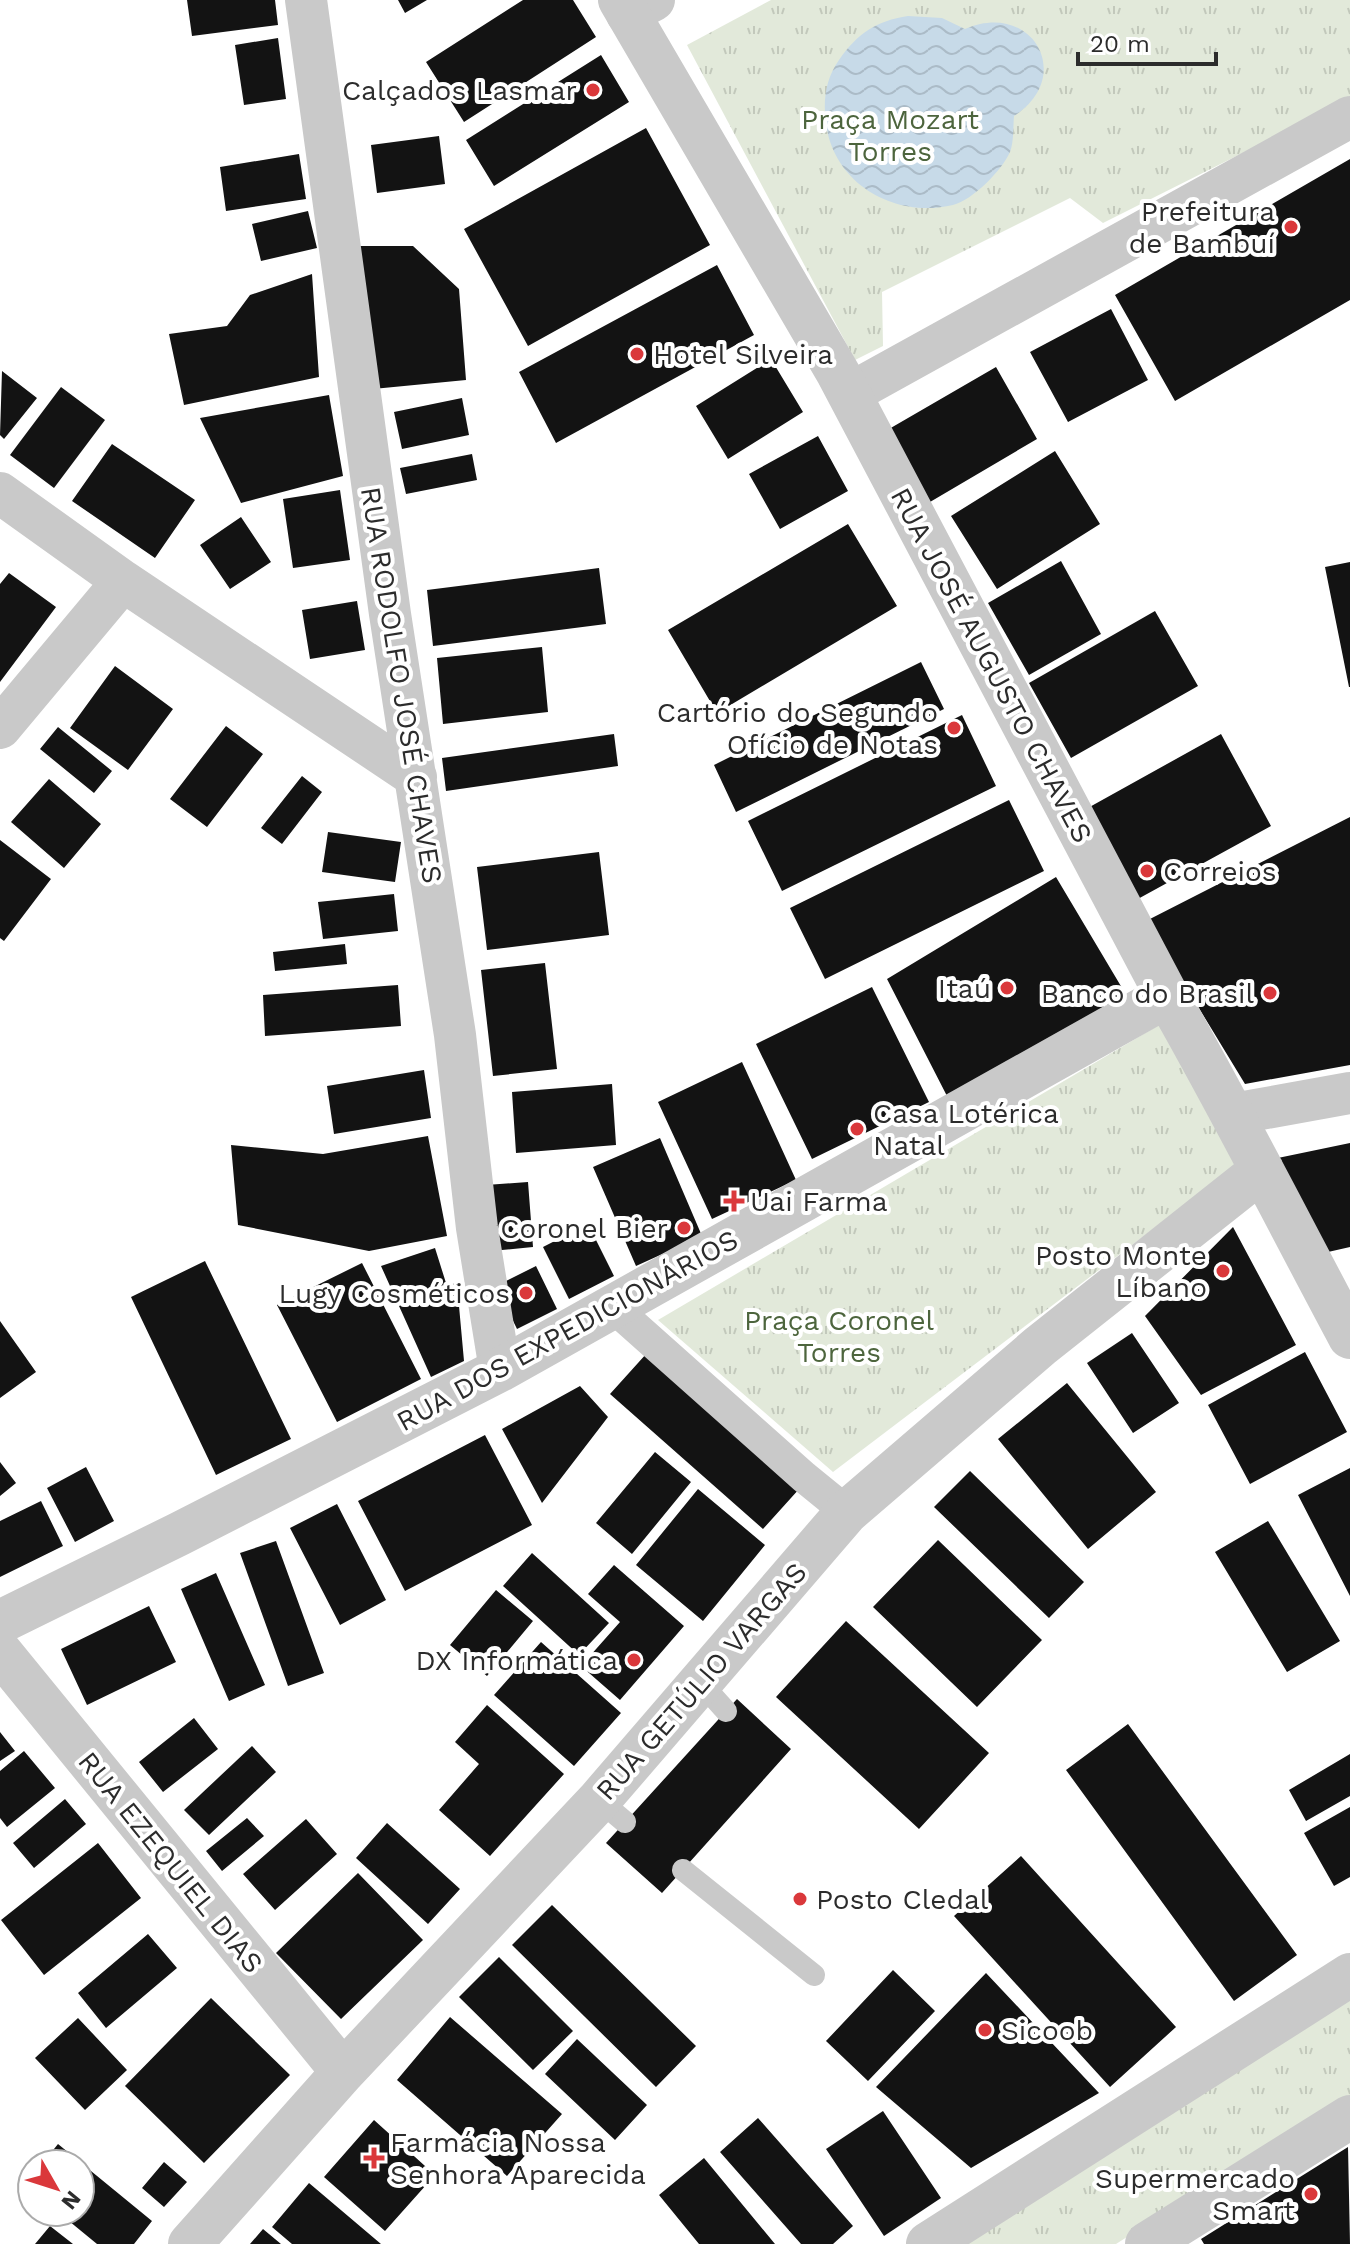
<svg xmlns="http://www.w3.org/2000/svg" width="1350" height="2244" viewBox="0 0 1350 2244" font-family="'Work Sans',sans-serif">
  <defs>
    <pattern id="park-tufts" width="24" height="20" patternUnits="userSpaceOnUse" patternTransform="scale(2)"><rect width="24" height="20" fill="#e2e9da"/><path d="M3 7l-1-3M5 7V3M7 7l1-3M15 17l-1-3M17 17v-4M19 17l1-3" fill="none" stroke="#c2c8bb"/></pattern>
    <pattern id="water-waves" width="16" height="10" patternUnits="userSpaceOnUse" patternTransform="scale(2)"><rect width="16" height="10" fill="#c7dae8"/><path d="M0 5q4-4 8 0t8 0" fill="none" stroke="#abbbc7"/></pattern>
  </defs>
  <rect width="100%" height="100%" fill="#fff"/>
  <path fill="url(#park-tufts)" d="M771,0H1350V99L1103,223L1070,198L882,292L883,346L855,360L687,45Z
    M1159,1025L1240,1163L833,1472L658,1320Z
    M1350,1998V2095L1116,2244H961Z"/>
  <path fill="url(#water-waves)" d="M908,16L942,18L965,29C1032,0 1076,76 1014,116C1013,127 1014,142 1010,152C1002,170 973,200 953,205C895,219 834,184 826,124C823,101 825,80 839,60C858,33 876,21 908,16Z"/>
  <path fill="#131313" d="M187,0H275L278,25L192,36Z
    M398,0H427L405,13Z
    M523,0H573L596,37L464,122L426,62Z
    M278,38L286,99L244,105L235,45Z
    M601,55L629,102L494,186L466,140Z
    M646,128L710,245L528,346L464,229Z
    M439,136L445,184L377,193L371,145Z
    M299,154L306,199L226,211L220,167Z
    M1350,159V300L1175,401L1115,295Z
    M308,211L317,248L261,261L252,224Z
    M358,246H413L459,289L466,380L373,389Z
    M717,265L754,335L556,443L519,372Z
    M312,274L319,377L184,405L169,334L227,326L250,295Z
    M1111,309L1148,380L1068,422L1030,352Z
    M771,359L803,412L728,459L696,406Z
    M996,367L1037,439L930,502L889,429Z
    M2,371L37,398L4,439L0,435Z
    M61,387L105,420L54,488L10,455Z
    M329,395L343,476L241,503L200,418Z
    M462,398L469,435L402,449L394,412Z
    M818,436L848,491L780,529L749,474Z
    M112,444L195,500L155,558L72,501Z
    M1055,451L1100,524L997,589L951,516Z
    M472,454L477,480L406,494L400,468Z
    M340,490L350,560L293,568L283,499Z
    M241,517L271,562L230,589L200,545Z
    M848,524L897,606L717,713L668,630Z
    M1061,561L1101,634L1029,675L988,603Z
    M1350,562V687H1349L1325,567Z
    M599,568L606,624L433,646L427,590Z
    M9,573L56,607L0,682V584Z
    M357,601L365,650L310,659L302,610Z
    M1155,611L1198,686L1071,758L1029,683Z
    M542,647L548,712L443,724L437,658Z
    M921,662L944,709L736,812L714,765Z
    M115,666L173,709L128,770L70,728Z
    M962,715L996,786L782,891L748,821Z
    M226,726L263,754L207,827L170,799Z
    M58,727L112,771L94,793L40,749Z
    M614,734L618,766L446,791L442,758Z
    M1221,734L1271,826L1136,900L1086,809Z
    M302,776L322,792L282,844L261,828Z
    M49,779L101,824L64,868L11,822Z
    M1009,800L1044,871L825,979L790,908Z
    M1350,817V1065L1245,1084L1146,921Z
    M328,832L401,842L395,882L322,872Z
    M0,840L51,879L4,941L0,938Z
    M599,852L609,935L487,950L477,867Z
    M1056,877L1128,998L947,1096L887,979Z
    M394,894L398,931L323,939L318,902Z
    M345,944L347,964L275,971L273,952Z
    M545,963L557,1069L493,1076L481,970Z
    M398,985L401,1026L265,1036L263,995Z
    M872,987L929,1102L812,1159L756,1044Z
    M742,1062L796,1180L712,1219L658,1102Z
    M424,1070L431,1118L334,1134L327,1086Z
    M612,1084L616,1145L516,1153L512,1092Z
    M428,1136L447,1236L369,1251L238,1225L231,1145L323,1154Z
    M660,1138L702,1236L636,1266L593,1167Z
    M1350,1143V1247L1328,1252L1273,1159Z
    M528,1182L533,1247L491,1251L486,1185Z
    M588,1224L614,1276L569,1299L543,1247Z
    M1233,1227L1296,1345L1201,1395L1145,1316Z
    M435,1248L446,1283L457,1284L464,1361L431,1377L381,1266Z
    M205,1261L291,1439L216,1475L131,1297Z
    M362,1263L421,1379L337,1422L277,1305Z
    M536,1266L557,1309L517,1329L496,1286Z
    M0,1321L36,1372L0,1398Z
    M1132,1333L1179,1403L1133,1433L1087,1363Z
    M1305,1352L1347,1432L1250,1484L1208,1405Z
    M647,1353L800,1488L763,1529L610,1394Z
    M1067,1383L1156,1492L1088,1549L998,1439Z
    M580,1386L608,1417L542,1503L502,1429Z
    M485,1435L532,1525L405,1591L358,1501Z
    M655,1452L691,1482L632,1554L596,1523Z
    M0,1462L16,1483L0,1496Z
    M86,1467L114,1521L75,1542L47,1488Z
    M1350,1468V1596L1298,1495Z
    M970,1471L1084,1582L1049,1618L934,1507Z
    M698,1489L765,1545L703,1621L636,1565Z
    M41,1501L63,1546L0,1577V1521Z
    M337,1504L386,1600L340,1625L290,1528Z
    M1268,1521L1340,1641L1287,1672L1215,1552Z
    M938,1540L1042,1640L977,1707L873,1607Z
    M276,1541L324,1673L288,1686L240,1553Z
    M532,1553L609,1623L579,1655L503,1586Z
    M614,1565L684,1626L620,1700L581,1666L620,1622L588,1594Z
    M216,1573L265,1685L229,1701L181,1589Z
    M496,1590L533,1621L487,1676L450,1645Z
    M149,1606L176,1662L87,1705L61,1649Z
    M846,1621L989,1753L919,1829L776,1697Z
    M541,1642L621,1713L574,1766L494,1695Z
    M737,1699L791,1749L662,1893L606,1843Z
    M487,1705L564,1774L490,1856L439,1810L479,1764L455,1742Z
    M194,1718L218,1749L163,1792L139,1762Z
    M1128,1724L1297,1955L1234,2001L1066,1770Z
    M0,1732L15,1751L0,1761Z
    M252,1746L276,1772L209,1835L184,1810Z
    M24,1751L55,1788L7,1827L0,1818V1771Z
    M1350,1754V1796L1306,1821L1289,1790Z
    M65,1799L86,1824L34,1868L13,1843Z
    M1350,1807V1877L1334,1886L1304,1833Z
    M247,1818L264,1836L222,1871L206,1851Z
    M306,1819L337,1854L275,1910L243,1874Z
    M387,1823L460,1889L428,1924L356,1858Z
    M98,1843L141,1898L44,1975L1,1920Z
    M1021,1856L1176,2027L1110,2087L954,1916Z
    M358,1873L423,1940L341,2019L276,1953Z
    M552,1905L696,2046L656,2087L512,1945Z
    M148,1934L177,1968L106,2028L78,1993Z
    M499,1957L573,2031L533,2070L459,1997Z
    M893,1970L935,2011L868,2081L826,2041Z
    M986,1973L1099,2093L971,2168L876,2087Z
    M211,1998L290,2075L204,2163L125,2086Z
    M450,2017L562,2114L507,2176L397,2080Z
    M78,2018L127,2070L85,2110L35,2058Z
    M577,2039L647,2105L615,2140L545,2074Z
    M883,2111L941,2198L884,2236L826,2149Z
    M758,2118L853,2226L833,2244H801L720,2152Z
    M374,2120L435,2175L385,2231L324,2177Z
    M58,2144L152,2221L134,2244H97L58,2212H80V2164H42Z
    M1348,2147L1350,2244H1204L1201,2239Z
    M704,2158L775,2244H699L659,2195Z
    M164,2162L187,2182L164,2207L142,2188Z
    M309,2183L381,2244H292L272,2227Z
    M50,2226L73,2244H35Z
    M263,2229L281,2244H250Z"/>
  <g fill="none" stroke-linecap="round" stroke-linejoin="round">
    <path stroke="#c9c9c9" stroke-width="22" d="M699,1681L726,1711
      M599,1800L625,1822
      M683,1870L814,1975"/>
    <path stroke="#c9c9c9" stroke-width="32" d="M613,1307L804,1477L847,1512"/>
    <path stroke="#c9c9c9" stroke-width="42" d="M306,0L390,614L455,1035L477,1228L500,1370
      M627,14L654,0
      M849,394L1350,117
      M0,493L123,581L416,777
      M0,728L123,581
      M1233,1114L1350,1093"/>
    <path stroke="#c9c9c9" stroke-width="44" d="M620,0L838,373L1167,996C1231,1108 1289,1223 1350,1337
      M0,1622L179,1534L500,1370L1167,996
      M0,1652L343,2072
      M190,2244L343,2072L599,1800L847,1512L1040,1346L1262,1170
      M928,2244L1350,1975
      M1147,2244L1350,2117"/>
  </g>
  <g fill="#da383b" stroke="#fff" stroke-width="3">
    <circle cx="593" cy="90" r="8"/>
    <circle cx="1291" cy="227" r="8"/>
    <circle cx="637" cy="354" r="8"/>
    <circle cx="954" cy="728" r="8"/>
    <circle cx="1147" cy="871" r="8"/>
    <circle cx="1007" cy="988" r="8"/>
    <circle cx="1270" cy="993" r="8"/>
    <circle cx="857" cy="1129" r="8"/>
    <path d="M730 1189h8v8h8v8h-8v8h-8v-8h-8v-8h8z"/>
    <circle cx="684" cy="1228" r="8"/>
    <circle cx="1223" cy="1271" r="8"/>
    <circle cx="526" cy="1293" r="8"/>
    <circle cx="634" cy="1660" r="8"/>
    <circle cx="800" cy="1899" r="8"/>
    <circle cx="985" cy="2030" r="8"/>
    <path d="M370 2146h8v8h8v8h-8v8h-8v-8h-8v-8h8z"/>
    <circle cx="1311" cy="2194" r="8"/>
  </g>
  <g text-anchor="middle" stroke-width="8" stroke-linejoin="round" paint-order="stroke">
    <g font-size="28" fill="#2c2c2c" stroke="#fff" text-anchor="end">
      <text x="577" y="100">Calçados Lasmar</text>
      <text x="1275" y="221">Prefeitura<tspan x="1275" dy="32">de Bambuí</tspan></text>
      <text x="653" y="364" text-anchor="start">Hotel Silveira</text>
      <text x="938" y="722">Cartório do Segundo<tspan x="938" dy="32">Ofício de Notas</tspan></text>
      <text x="1163" y="881" text-anchor="start">Correios</text>
      <text x="991" y="998">Itaú</text>
      <text x="1254" y="1003">Banco do Brasil</text>
      <text x="873" y="1123" text-anchor="start">Casa Lotérica<tspan x="873" dy="32">Natal</tspan></text>
      <text x="750" y="1211" text-anchor="start">Uai Farma</text>
      <text x="668" y="1238">Coronel Bier</text>
      <text x="1207" y="1265">Posto Monte<tspan x="1207" dy="32">Líbano</tspan></text>
      <text x="510" y="1303">Lugy Cosméticos</text>
      <text x="618" y="1670">DX Informática</text>
      <text x="816" y="1909" text-anchor="start">Posto Cledal</text>
      <text x="1001" y="2040" text-anchor="start">Sicoob</text>
      <text x="390" y="2152" text-anchor="start">Farmácia Nossa<tspan x="390" dy="32">Senhora Aparecida</tspan></text>
      <text x="1295" y="2188">Supermercado<tspan x="1295" dy="32">Smart</tspan></text>
    </g>
    <g font-size="28" fill="#4d653d" stroke="#fff">
      <text x="890" y="129">Praça Mozart<tspan x="890" dy="32">Torres</tspan></text>
      <text x="839" y="1330">Praça Coronel<tspan x="839" dy="32">Torres</tspan></text>
    </g>
    <g font-size="28" fill="#2c2c2c" stroke="#fff">
      <text transform="translate(992 665) rotate(62)" y="10">RUA JOSÉ AUGUSTO CHAVES</text>
      <text transform="translate(402 685) rotate(81)" y="10">RUA RODOLFO JOSÉ CHAVES</text>
      <text transform="translate(567 1330) rotate(-29)" y="10">RUA DOS EXPEDICIONÁRIOS</text>
      <text transform="translate(701 1681) rotate(-49)" y="10">RUA GETÚLIO VARGAS</text>
      <text transform="translate(171 1862) rotate(51)" y="10">RUA EZEQUIEL DIAS</text>
    </g>
  </g>
  <g transform="translate(56 2188) rotate(129)"><circle r="38" fill="#ffffff" stroke="#ababab" stroke-width="2"/>
  <path d="M0-6L14 30L0 20L-14 30Z" fill="#da383b"/>
  <text y="-12" font-size="22" font-weight="bold" text-anchor="middle" fill="#2c2c2c">N</text>
  </g>
  <path d="M1078 52v12h138v-12" fill="none" stroke="#2c2c2c" stroke-width="4"/>
  <text x="1090" y="52" font-size="24" fill="#2c2c2c" stroke="#ffffff" stroke-width="6" paint-order="stroke">20 m</text>
</svg>
